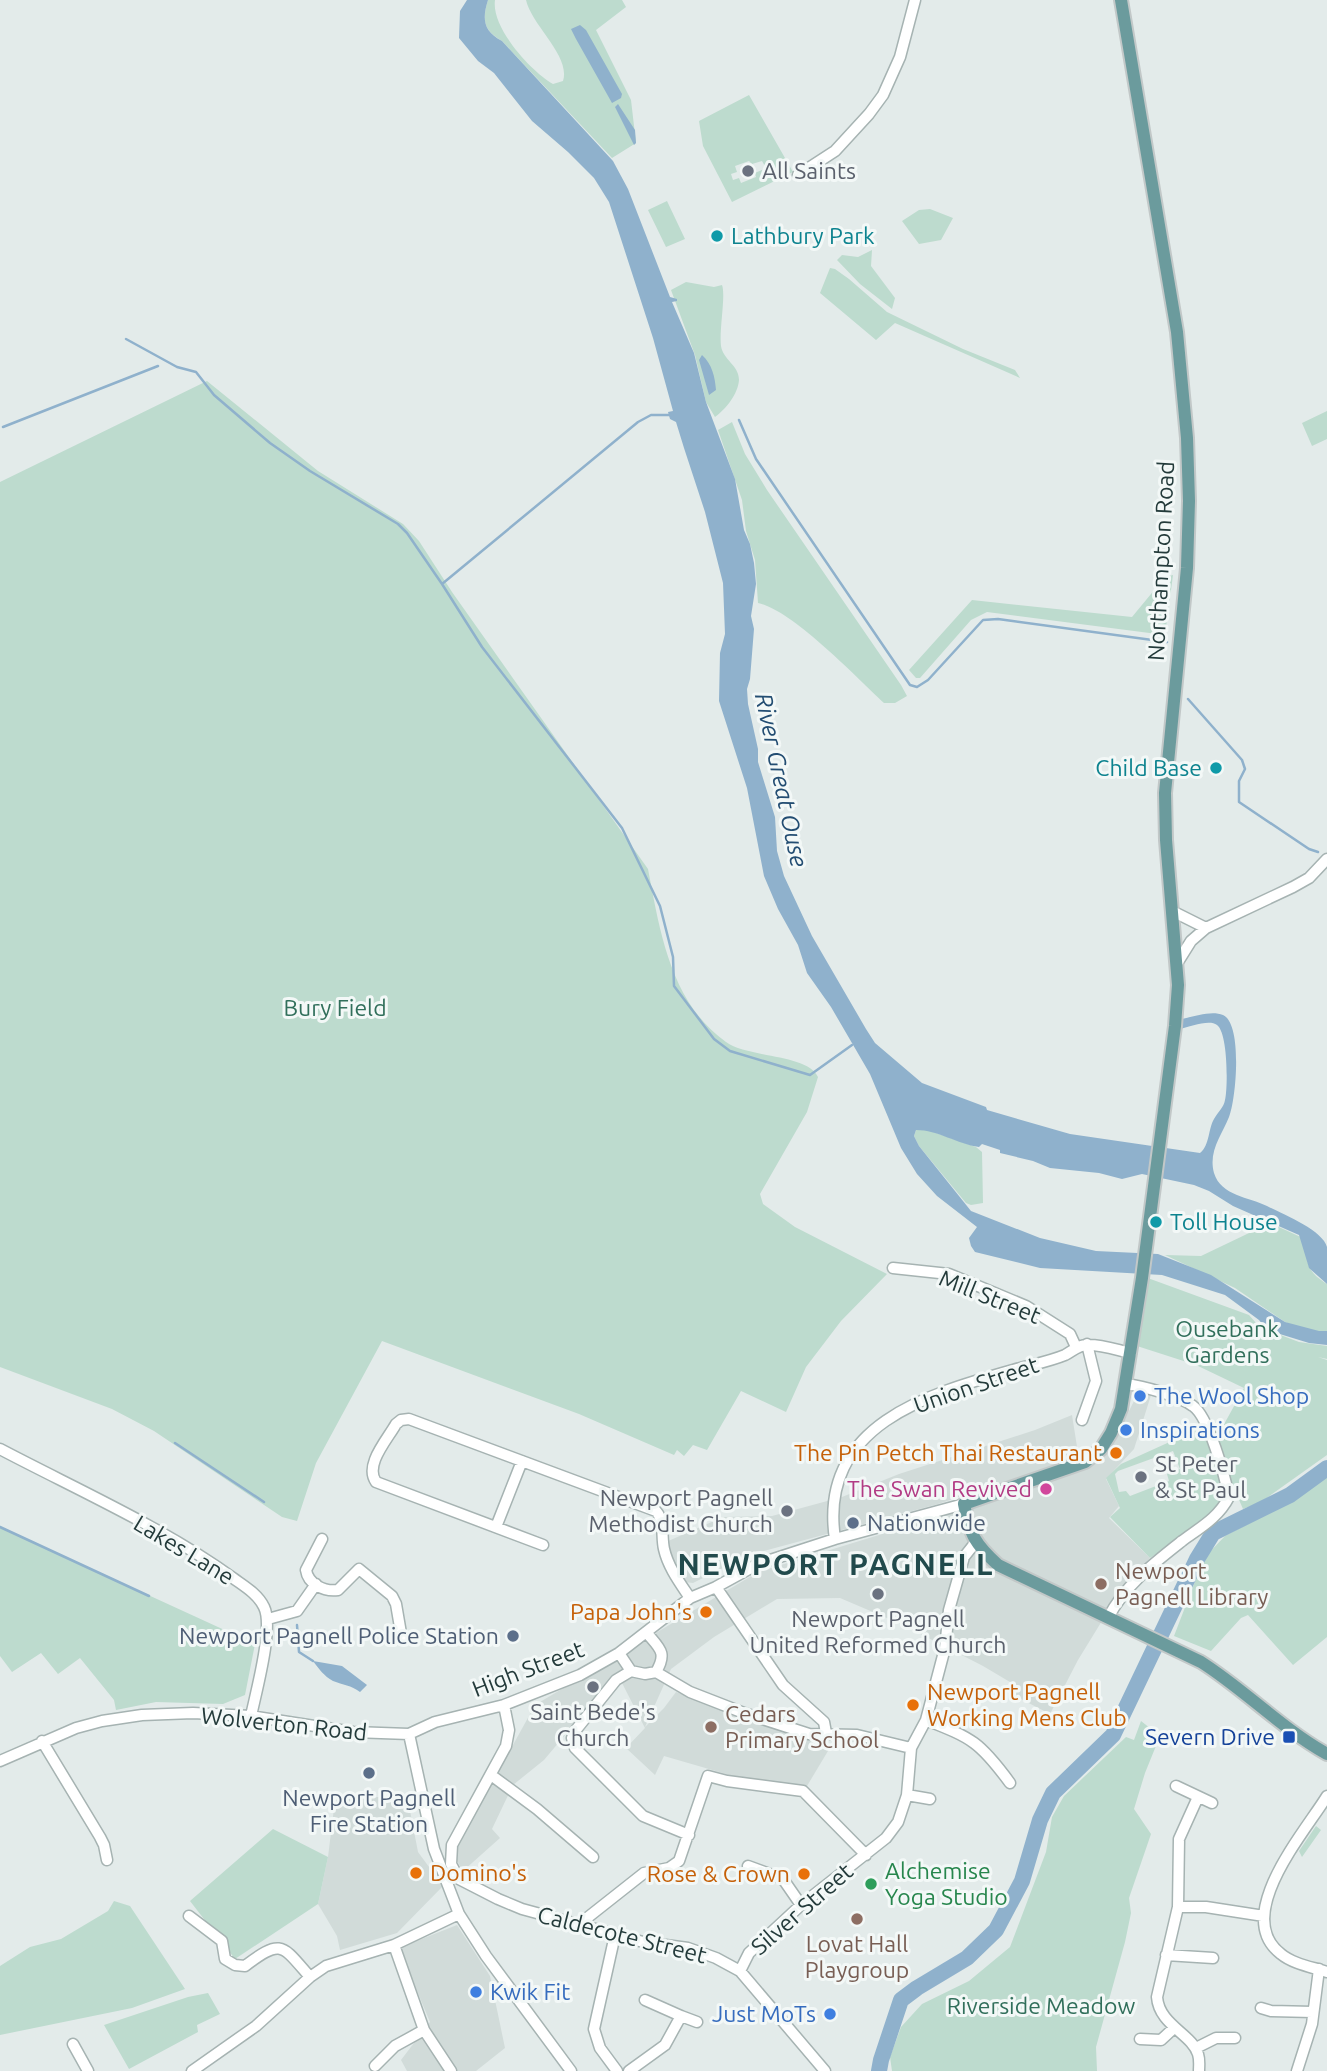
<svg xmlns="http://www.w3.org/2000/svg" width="1327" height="2071" viewBox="0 0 1327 2071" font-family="Ubuntu,sans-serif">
  <rect width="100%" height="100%" fill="#e3ebea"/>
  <path fill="#d1dbd9" d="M1146,1390L1152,1392L1134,1449L1106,1479L1119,1506L1109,1518L1150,1558L1116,1598L1078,1660L1050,1714L1013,1695L1015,1685L983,1666L901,1624L840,1598L777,1599L714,1637L671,1669L645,1727L664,1708L676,1692L831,1746L807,1786L733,1776L664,1756L655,1775L626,1748L645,1728L622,1683L570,1729L544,1760L513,1785L492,1829L500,1838L463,1871L453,1854L535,1705L758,1572L951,1513L1068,1473L1101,1456L1115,1439L1138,1393Z
    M1072,1415L1078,1453L1065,1462L938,1504L749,1555L693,1583L684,1582L674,1567L666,1542L723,1517L772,1516L842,1497L899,1474L1035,1430Z
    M407,1795L418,1852L443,1886L397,1933L340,1950L337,1936L318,1904L328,1857L335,1800Z
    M457,1925L490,1976L505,2048L476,2071H407L401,2060L430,2022L399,1948Z"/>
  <path fill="#bddbce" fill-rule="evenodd" d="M488,0H495C491,28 531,71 553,84L563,81C571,56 532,26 526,0H622L626,7L596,30L631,100L636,143L612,158L502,41C483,30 482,20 488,0Z
    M749,95L793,172L732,202L703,146L699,121ZM749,161L752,164L762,161L766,168L755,173L756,177L741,183L739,178L733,180L731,174L737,172L735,166Z
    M667,201L685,239L666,247L648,210Z
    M930,209L953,218L941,240L919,244L902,221L919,210Z
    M872,250L871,266L895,298L892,309L860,284L837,260L842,255L858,257Z
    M830,268L835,269L849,279L887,312L963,349L1015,370L1020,378L895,323L876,340L820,293Z
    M686,282L714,287L722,285C726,296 719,329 721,346C723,360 739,365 739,380C738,394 726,409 715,417L706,402L695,355L671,290Z
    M207,381L318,471L403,524L419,541L452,592L648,869C660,931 670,1002 726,1042C748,1058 808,1054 818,1077L807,1112L760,1194L763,1204L795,1227L887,1274L841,1321L806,1367L786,1412L741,1391L707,1450L693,1445L684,1456L677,1450L674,1455L579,1414L382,1341L316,1463L297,1521L282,1517L154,1431L112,1409L0,1367V482Z
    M1327,411V439L1312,446L1302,423Z
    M732,422L745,454L767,490L901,685L907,696L895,703H884C856,677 792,610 758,603L755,560L746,531L742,500L718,430Z
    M1173,575L1165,635L987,612L971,620L920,678H916L909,670L972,600L1132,617L1165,577Z
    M916,1130H928L976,1147L982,1152L983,1203L971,1205L966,1203L919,1146L914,1136Z
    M1270,1223L1305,1239C1307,1263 1306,1271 1327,1284V1331L1313,1333L1285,1322L1235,1288L1165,1255L1201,1256Z
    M1145,1277L1249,1315L1264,1332L1270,1331L1299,1342L1327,1346V1359L1318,1357L1327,1360V1455L1261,1502L1243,1509L1216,1446L1217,1437L1244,1388L1196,1365L1137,1346Z
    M1202,1422C1208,1439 1224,1478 1223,1495C1221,1514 1167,1547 1150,1558L1110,1517L1120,1508L1106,1478L1121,1464L1185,1435ZM1173,1451L1180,1469L1167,1474L1169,1481L1130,1496L1126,1491L1119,1492L1115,1474L1118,1471Z
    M1327,1477V1637L1293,1665L1248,1615L1241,1618L1211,1651L1174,1636L1204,1558L1225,1536L1290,1502Z
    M0,1527L255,1644L245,1695L223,1704L156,1702L116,1710L114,1700L80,1658L58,1674L41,1653L12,1672L0,1656Z
    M1141,1721L1160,1736L1145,1773L1134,1809L1151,1834L1129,1898L1131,1913L1125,1942L1096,2047L1097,2071H892L890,2057L901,2027L922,2004L969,1981L1010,1947L1046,1852L1052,1817L1064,1796L1126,1737L1134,1740Z
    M1316,1826L1321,1830L1302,1857L1299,1851Z
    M273,1829L328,1857L318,1904L235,1959L190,1901Z
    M114,1901L130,1906L185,1989L132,2008L0,2035V1966L30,1947L61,1939L108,1911Z
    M208,1993L220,2014L197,2025L198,2032L129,2069L104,2025L188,1997Z"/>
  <path fill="#8fb1cc" d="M467,0H488C482,19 483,31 502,41L613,161L628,189L670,297L677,299V301L672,302L694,353L706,402L735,479L744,530L750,544L754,563L756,584L751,616L754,629L750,679L747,689L748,704L758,749V762L775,817L777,851L784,876L812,936L866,1029L875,1043L922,1083L986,1107L987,1110L1070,1134L1200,1153C1210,1145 1208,1129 1214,1119C1218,1112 1224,1107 1225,1100C1228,1087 1228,1033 1217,1025C1209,1019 1190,1027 1180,1029L1181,1019C1193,1017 1211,1010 1223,1015C1243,1024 1236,1100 1229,1117C1222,1135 1208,1151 1214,1173C1221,1196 1249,1197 1267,1206C1281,1213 1323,1230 1327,1247C1327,1258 1327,1273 1327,1284L1309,1268L1299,1235L1233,1206L1209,1191L1194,1185L1142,1174L1122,1179L1099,1173L1050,1168L1033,1161L1000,1153V1150L982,1144L979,1147C957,1144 938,1130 916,1130L914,1136L919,1146L971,1211L1040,1238L1096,1251L1158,1254L1211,1275L1285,1322L1319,1331H1327V1345L1309,1343L1267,1330L1259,1320L1225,1295L1162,1275L1040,1268L975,1252L971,1246L969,1238L977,1227L937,1196L917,1174L901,1148L870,1074L831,1007L807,973L798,945L778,909L764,876L747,788L719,701L720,653L725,634L723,583L705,512L684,448L676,422L670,419L668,412L673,411L653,338L609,202L594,178L568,152L532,121L494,73L478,61L459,38L460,11Z
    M580,25L586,30L622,94L621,98L612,103L576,39L571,29Z
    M618,104L635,130L636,143L634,145L615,107Z
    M702,355C712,364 715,377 716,390L709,395L699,360Z
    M313,1661L342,1666L367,1685L360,1692C351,1685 343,1685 333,1681C324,1676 319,1669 313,1661Z"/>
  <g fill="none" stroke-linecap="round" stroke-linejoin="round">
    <path stroke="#8fb1cc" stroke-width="2.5" d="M126,339L177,367L196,372L214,395L270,443L310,471L398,524L407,533L442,584L638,422L651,415H672
      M739,420L756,459L910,685L917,687L928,680L983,620L998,619L1167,642
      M3,427L158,366
      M442,584L482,647L622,828L660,906L673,957L674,986L714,1039L730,1051L810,1075L852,1045
      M1188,699L1242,760L1245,769L1239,781V802L1309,849L1318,852
      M175,1443L264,1502
      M0,1527L149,1596
      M297,1625L299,1652L313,1661"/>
    <path stroke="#8fb1cc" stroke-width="16" d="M879,2071L881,2060L901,2000L917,1988L967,1958L996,1930L1022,1881L1040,1820L1053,1793L1113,1735L1197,1559L1213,1533L1290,1495L1327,1468"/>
    <g stroke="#a6b3b2" stroke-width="13">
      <path id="minor" d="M798,175L835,151L869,114L883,95L900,57L915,0
        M1172,911L1206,928
        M1176,965L1191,941L1206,928L1293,887L1309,878L1327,859
        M893,1268L949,1274L1026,1306L1070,1334L1076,1347
        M1082,1420L1096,1381L1087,1344
        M0,1449C76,1489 164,1528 233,1578C244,1586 258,1594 264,1607C274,1627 256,1692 251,1716
        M496,1527L522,1461
        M322,1539L306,1570C308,1584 324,1592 338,1590L359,1569L392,1596L396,1604L402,1639
        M835,1539C818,1425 928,1394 1013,1370C1030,1365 1048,1362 1065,1355C1073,1351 1079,1344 1089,1345C1103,1345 1117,1350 1131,1353
        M543,1545L376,1482C364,1465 387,1440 396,1424L401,1420L409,1419L656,1511C665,1521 661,1536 664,1549C668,1567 680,1583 690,1598
        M716,1587L783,1685L824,1722L826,1733
        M1108,1618C1124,1586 1154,1563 1182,1541C1201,1527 1218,1518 1229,1497C1225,1477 1209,1417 1193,1406C1180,1396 1142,1386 1126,1384
        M268,1619L297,1611L316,1584
        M646,1632C659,1648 668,1652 656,1672
        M619,1653L631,1671L645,1674L656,1672L690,1692L744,1713L809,1734L857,1735L911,1748
        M631,1671L616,1680L575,1731L572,1738L575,1748L643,1816L689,1835
        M504,1705L509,1730L506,1746L452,1845L451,1864L459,1879L498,1899L522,1909L643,1942L688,1948L716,1958L740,1971L825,2071
        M926,1720C972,1738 980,1742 1010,1783
        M409,1734L434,1849L459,1914L486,1956L571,2071
        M42,1741L100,1837L104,1845L107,1860
        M0,1761L76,1728L102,1721L142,1715L193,1713L251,1716L353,1732L409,1734L435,1722L504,1705L580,1675L619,1653L690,1598L716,1587L758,1564L835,1539L964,1504
        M491,1775L537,1809L593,1857
        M1176,1786L1212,1803
        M907,1795L930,1799
        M1327,1796C1305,1832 1231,1916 1281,1954C1293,1964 1312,1967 1327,1972
        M748,1866L783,1879L801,1905
        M1178,1907L1179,1839L1198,1797
        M189,1916L222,1941L225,1959L235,1965L245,1966C282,1938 282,1945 310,1977
        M582,1925L587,1918L644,1873L669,1868L679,1861L708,1776L727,1781L803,1791L866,1855
        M615,1935L594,2029L600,2048L617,2071
        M394,1945L424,2030L451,2071
        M1166,1955L1213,1958
        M740,1971L749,1953L801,1905L886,1838L898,1822L907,1795L911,1748L926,1720L945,1648L949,1610L964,1557L975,1543
        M1261,2008L1271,2011L1313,2012
        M681,2016L697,2022
        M1140,2039L1161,2040L1174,2028
        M73,2044L88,2071
        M1196,2048L1216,2038H1235
        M375,2066L395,2046L424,2030
        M192,2071L256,2026L310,1977L326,1966L394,1945L459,1914
        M629,2071L665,2045L681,2016L645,2000
        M1199,2071C1199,2066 1200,2060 1198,2054C1192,2034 1159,2025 1157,1997L1178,1907H1206L1264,1916
        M1297,2071L1312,2024L1319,1969"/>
    </g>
    <g stroke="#c2c8c8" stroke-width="16">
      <path id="major" d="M1121,0L1177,332L1187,438L1189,501L1187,568L1165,793L1166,840L1178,985L1175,1026L1142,1278L1121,1409L1111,1433L1101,1449L1085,1462L964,1504C970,1535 975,1544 998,1565L1201,1662C1245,1690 1281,1728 1327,1754"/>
    </g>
    <use href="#minor" stroke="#fff" stroke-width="10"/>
    <use href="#major" stroke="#6b9b9d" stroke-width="12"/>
  </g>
  <g fill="#6b7280" stroke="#f3f8f7" stroke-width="2.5">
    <circle cx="748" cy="171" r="7"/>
    <circle cx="1141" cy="1477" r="7"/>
    <circle cx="787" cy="1511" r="7"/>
    <circle cx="878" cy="1594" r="7"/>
    <circle cx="593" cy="1687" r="7"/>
  </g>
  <g fill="#0f9aa8" stroke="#f3f8f7" stroke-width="2.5">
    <circle cx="717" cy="236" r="7"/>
    <circle cx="1216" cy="768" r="7"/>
    <circle cx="1156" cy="1222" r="7"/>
  </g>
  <g fill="#3f7fe0" stroke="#f3f8f7" stroke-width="2.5">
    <circle cx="1140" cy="1396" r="7"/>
    <circle cx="1126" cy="1430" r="7"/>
    <circle cx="476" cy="1992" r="7"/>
    <circle cx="830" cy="2014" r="7"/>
  </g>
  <g fill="#e8710a" stroke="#f3f8f7" stroke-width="2.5">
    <circle cx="1116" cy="1453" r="7"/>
    <circle cx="706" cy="1612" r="7"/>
    <circle cx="913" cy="1705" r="7"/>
    <circle cx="416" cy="1873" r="7"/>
    <circle cx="804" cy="1874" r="7"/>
  </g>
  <circle fill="#d1479c" stroke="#f3f8f7" stroke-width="2.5" cx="1046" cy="1489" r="7"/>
  <g fill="#5c6f8a" stroke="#f3f8f7" stroke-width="2.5">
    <circle cx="853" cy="1523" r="7"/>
    <circle cx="513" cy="1636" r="7"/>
    <circle cx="369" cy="1773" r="7"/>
  </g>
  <g fill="#8d6e63" stroke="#f3f8f7" stroke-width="2.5">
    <circle cx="1101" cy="1584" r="7"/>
    <circle cx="711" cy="1727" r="7"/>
    <circle cx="857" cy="1919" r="7"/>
  </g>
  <rect fill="#1a4fb4" stroke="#f3f8f7" stroke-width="2.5" x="1282" y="1730" width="14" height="14" rx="3.5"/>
  <circle fill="#2e9e5b" stroke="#f3f8f7" stroke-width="2.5" cx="871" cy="1884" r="7"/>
  <g text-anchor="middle" stroke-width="6" stroke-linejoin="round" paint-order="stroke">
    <g font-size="23" fill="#5b616d" stroke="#f3f8f7" text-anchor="start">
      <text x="762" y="179">All Saints</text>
      <text x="1155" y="1472">St Peter<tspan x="1155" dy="26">&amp; St Paul</tspan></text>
      <text x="773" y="1506" text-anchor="end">Newport Pagnell<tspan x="773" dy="26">Methodist Church</tspan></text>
      <text x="878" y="1627" text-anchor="middle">Newport Pagnell<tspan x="878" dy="26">United Reformed Church</tspan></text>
      <text x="593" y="1720" text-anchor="middle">Saint Bede's<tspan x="593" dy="26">Church</tspan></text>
    </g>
    <g font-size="23" fill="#0d838f" stroke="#f3f8f7" text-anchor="start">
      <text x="731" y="244">Lathbury Park</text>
      <text x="1202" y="776" text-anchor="end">Child Base</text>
      <text x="1170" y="1230">Toll House</text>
    </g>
    <g font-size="23" fill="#243b3b" stroke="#f3f8f7">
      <text transform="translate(1161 561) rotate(-87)" y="8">Northampton Road</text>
      <text transform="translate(990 1297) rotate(22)" y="8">Mill Street</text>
      <text transform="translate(976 1385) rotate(-19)" y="8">Union Street</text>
      <text transform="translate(184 1550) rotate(31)" y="8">Lakes Lane</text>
      <text transform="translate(528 1669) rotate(-21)" y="8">High Street</text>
      <text transform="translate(284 1724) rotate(6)" y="8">Wolverton Road</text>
      <text transform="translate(802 1909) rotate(-41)" y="8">Silver Street</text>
      <text transform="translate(622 1935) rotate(14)" y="8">Caldecote Street</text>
    </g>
    <g font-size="23" fill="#316f5b" stroke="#f3f8f7">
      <text x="335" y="1016">Bury Field</text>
      <text x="1227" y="1337">Ousebank<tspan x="1227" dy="26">Gardens</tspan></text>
      <text x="1041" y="2014">Riverside Meadow</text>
    </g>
    <g font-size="23" fill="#366cbe" stroke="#f3f8f7" text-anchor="start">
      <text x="1154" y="1404">The Wool Shop</text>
      <text x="1140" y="1438">Inspirations</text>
      <text x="490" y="2000">Kwik Fit</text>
      <text x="816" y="2022" text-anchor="end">Just MoTs</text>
    </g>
    <g font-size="23" fill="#c56008" stroke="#f3f8f7" text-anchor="end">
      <text x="1102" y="1461">The Pin Petch Thai Restaurant</text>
      <text x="692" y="1620">Papa John's</text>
      <text x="927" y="1700" text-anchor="start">Newport Pagnell<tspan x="927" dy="26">Working Mens Club</tspan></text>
      <text x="430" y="1881" text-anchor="start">Domino's</text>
      <text x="790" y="1882">Rose &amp; Crown</text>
    </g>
    <g font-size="23" fill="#b23c85" stroke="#f3f8f7" text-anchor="end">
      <text x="1032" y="1497">The Swan Revived</text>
    </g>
    <g font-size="23" fill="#4e5e75" stroke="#f3f8f7" text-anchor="start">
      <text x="867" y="1531">Nationwide</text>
      <text x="499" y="1644" text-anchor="end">Newport Pagnell Police Station</text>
      <text x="369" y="1806" text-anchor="middle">Newport Pagnell<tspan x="369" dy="26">Fire Station</tspan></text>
    </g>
    <g font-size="23" fill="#785e54" stroke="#f3f8f7" text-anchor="start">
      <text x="1115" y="1579">Newport<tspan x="1115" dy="26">Pagnell Library</tspan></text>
      <text x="725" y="1722">Cedars<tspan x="725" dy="26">Primary School</tspan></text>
      <text x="857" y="1952" text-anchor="middle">Lovat Hall<tspan x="857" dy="26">Playgroup</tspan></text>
    </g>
    <g font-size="23" fill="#164399" stroke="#f3f8f7" text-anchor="end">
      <text x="1275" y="1745">Severn Drive</text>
    </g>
    <g font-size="23" fill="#27864d" stroke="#f3f8f7" text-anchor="start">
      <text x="885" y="1879">Alchemise<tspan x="885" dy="26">Yoga Studio</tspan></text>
    </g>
    <g font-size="24" font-style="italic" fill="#234d72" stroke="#f3f8f7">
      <text transform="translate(781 780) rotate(78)" y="8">River Great Ouse</text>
    </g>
    <g font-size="30" font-weight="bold" letter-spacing="2" fill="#214a4c" stroke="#f3f8f7">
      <text x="836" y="1575">NEWPORT PAGNELL</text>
    </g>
  </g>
</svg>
